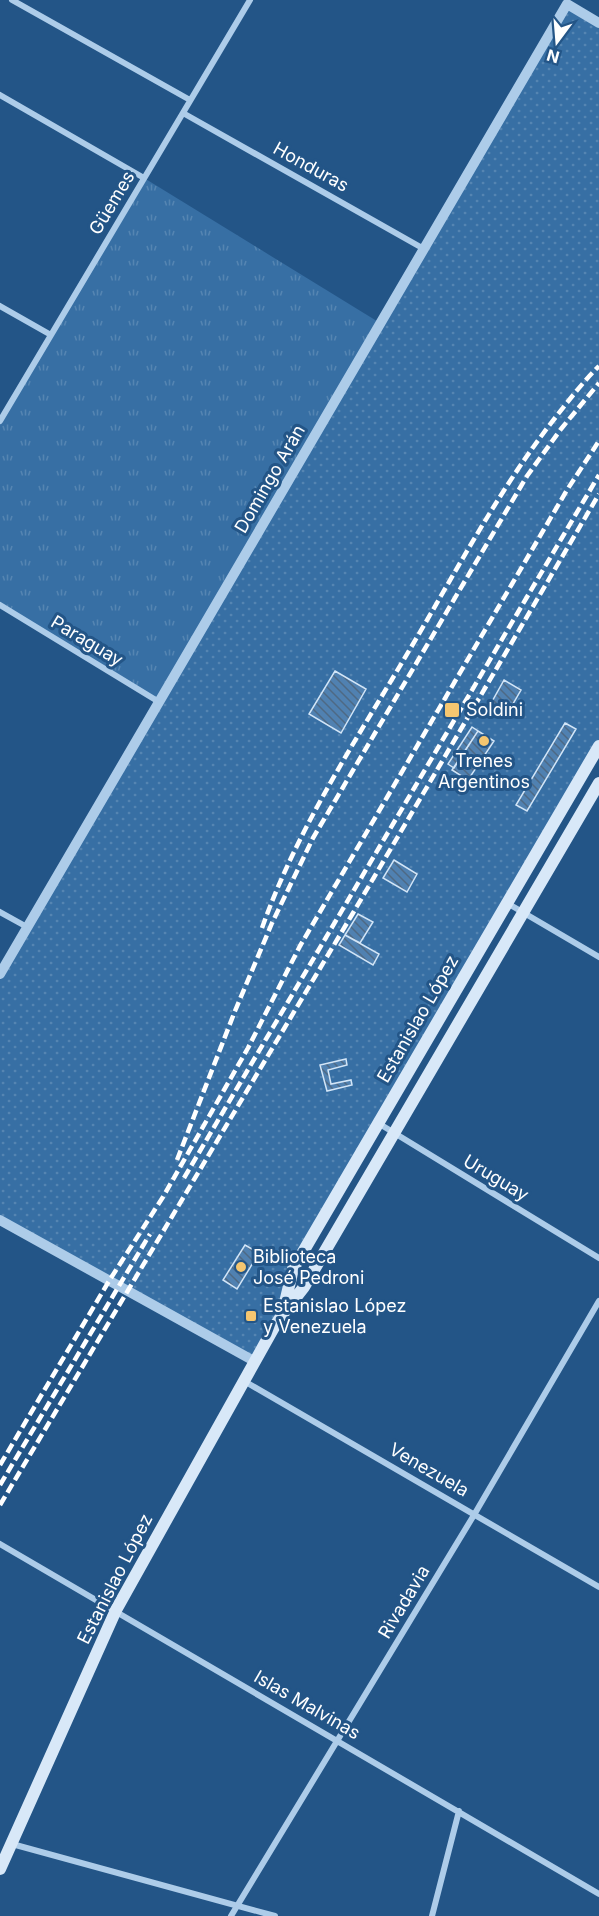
<svg xmlns="http://www.w3.org/2000/svg" width="599" height="1916" viewBox="0 0 599 1916" font-family="Inter,sans-serif">
  <defs>
    <pattern id="grass-tufts" width="24" height="20" patternUnits="userSpaceOnUse" patternTransform="scale(1.5)"><rect width="24" height="20" fill="#376fa4"/><path d="M3 7l-1-3M5 7V3M7 7l1-3M15 17l-1-3M17 17v-4M19 17l1-3" fill="none" stroke="#5585b2"/></pattern>
    <pattern id="park-dots" width="8" height="8" patternUnits="userSpaceOnUse" patternTransform="scale(1.5)"><rect width="8" height="8" fill="#376fa4"/><path d="M2 2h.1M6 6h.1" fill="none" stroke="#5585b2" stroke-width="1.8" stroke-linecap="round"/></pattern>
    <pattern id="building-back-hatch" width="6" height="6" patternUnits="userSpaceOnUse" patternTransform="scale(1.5)"><rect width="6" height="6" fill="#5081b1"/><path d="M-1 5l2 2M0 0l6 6M5-1l2 2" fill="none" stroke="#4e6984"/></pattern>
  </defs>
  <rect width="100%" height="100%" fill="#235587"/>
  <path fill="url(#grass-tufts)" d="M144,178L380,323L159,702L0,605V421Z"/>
  <path fill="url(#park-dots)" d="M567,4L599,23V746L293,1269L282,1315L254,1361L0,1220V974Z"/>
  <path fill="url(#building-back-hatch)" stroke="#d2e5f7" stroke-width="1.5" d="M335,671L366,689L341,733L309,714Z
    M504,680L521,690L506,716L489,707Z
    M565,723L576,729L527,811L516,805Z
    M472,727L478,731L454,768L448,764Z
    M478,731L494,741L468,780L452,770Z
    M394,860L417,874L407,892L383,878Z
    M358,914L373,922L360,943L345,935Z
    M345,935L379,954L373,965L339,945Z
    M346,1059L347,1065L328,1070L331,1084L351,1080L352,1085L327,1091L320,1065Z
    M245,1245L259,1253L237,1289L223,1280Z"/>
  <g fill="none" stroke-linecap="round" stroke-linejoin="round">
    <path stroke="#adcce9" stroke-width="6" d="M12,0L190,100
      M0,95L144,178
      M183,113L424,249
      M0,306L51,335
      M0,421L250,0
      M0,605L159,702
      M507,903L599,957
      M0,912L27,927
      M378,1123L599,1258
      M244,1381L599,1587
      M0,1544L599,1894
      M12,1844L275,1916
      M231,1916L474,1515L599,1301
      M432,1916L459,1811"/>
    <path stroke="#adcce9" stroke-width="10" d="M0,974L567,4L599,23
      M0,1220L254,1361"/>
    <path stroke="#d8e8f8" stroke-width="12" d="M283,1311L293,1269L599,746
      M0,1869L116,1610L273,1329L282,1315L304,1287L599,783"/>
    <path stroke="#fff" stroke-width="4.5" stroke-dasharray="10 4.5" stroke-linecap="butt" d="M262,928C298,826 359,736 413,644C458,568 500,488 555,418C569,400 583,382 599,366
      M177,1160L235,1011L272,923L313,838L527,476L561,429L599,383
      M184,1178L599,475
      M0,1465L109,1281L163,1197L248,1048L300,946L567,490L599,441
      M0,1485L150,1234
      M0,1505L353,913L599,494"/>
  </g>
  <g fill="#f5c670" stroke="#235587" stroke-width="2">
    <rect x="444" y="702" width="16" height="16" rx="3"/>
    <circle cx="484" cy="741" r="6"/>
    <circle cx="241" cy="1267" r="6"/>
    <rect x="245" y="1310" width="12" height="12" rx="3"/>
  </g>
  <g text-anchor="middle" stroke-width="6" stroke-linejoin="round" paint-order="stroke">
    <g font-size="18" fill="#fff" stroke="#235587">
      <text transform="translate(311 167) rotate(29)" y="6">Honduras</text>
      <text transform="translate(112 203) rotate(-59)" y="6">Güemes</text>
      <text transform="translate(270 479) rotate(-60)" y="6">Domingo Arán</text>
      <text transform="translate(87 641) rotate(31)" y="6">Paraguay</text>
      <text transform="translate(418 1019) rotate(-60)" y="6">Estanislao López</text>
      <text transform="translate(496 1178) rotate(31)" y="6">Uruguay</text>
      <text transform="translate(429 1470) rotate(30)" y="6">Venezuela</text>
      <text transform="translate(115 1579) rotate(-63)" y="6">Estanislao López</text>
      <text transform="translate(404 1602) rotate(-59)" y="6">Rivadavia</text>
      <text transform="translate(307 1705) rotate(30)" y="6">Islas Malvinas</text>
    </g>
    <g font-size="18" fill="#fff" stroke="#235587" text-anchor="start">
      <text x="466" y="716">Soldini</text>
      <text x="484" y="767" text-anchor="middle">Trenes<tspan x="484" dy="21">Argentinos</tspan></text>
      <text x="253" y="1263">Biblioteca<tspan x="253" dy="21">José Pedroni</tspan></text>
      <text x="263" y="1312">Estanislao López<tspan x="263" dy="21">y Venezuela</tspan></text>
    </g>
  </g>
  <g transform="translate(557 42) rotate(196)" stroke="#235587" stroke-width="4.5" paint-order="stroke">
  <path d="M0-4.5L10 22L0 15L-10 22Z" fill="#ffffff"/>
  <text y="-9" font-size="16" font-weight="bold" text-anchor="middle" fill="#ffffff">N</text>
  </g>
</svg>
